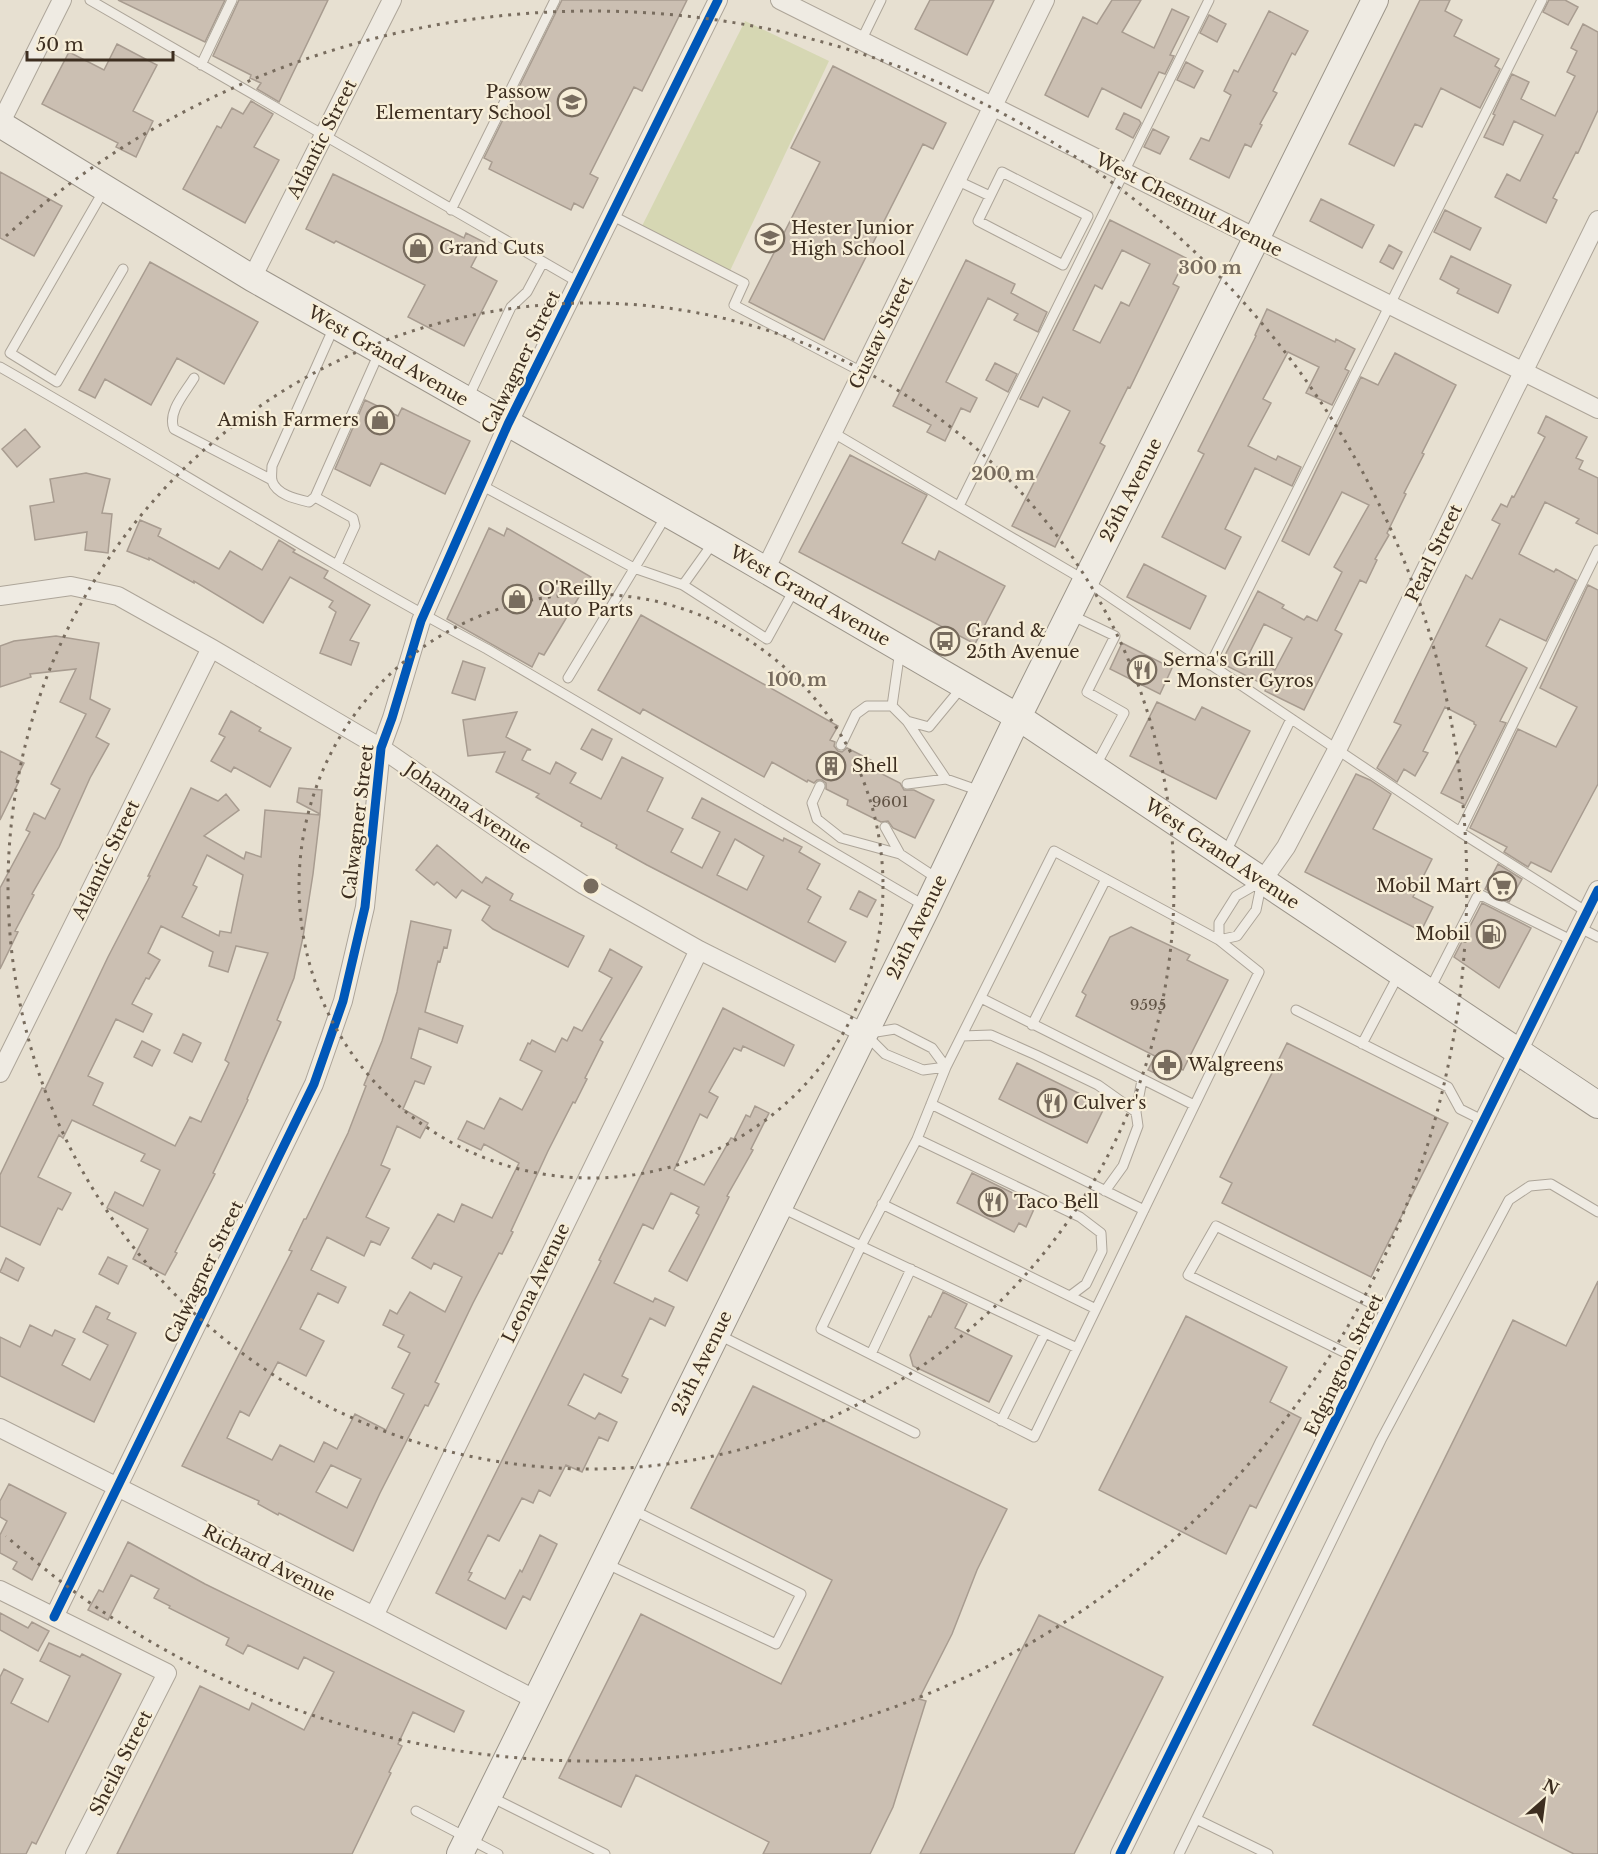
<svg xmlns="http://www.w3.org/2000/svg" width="1598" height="1854" viewBox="0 0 1598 1854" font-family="'Libre Baskerville',serif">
  <rect width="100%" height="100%" fill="#e7e0d1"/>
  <path fill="#d6d7b3" d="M745,21L829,61L728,275L640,230Z"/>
  <path fill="#cbbfb2" stroke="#a89c90" stroke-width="1.5" fill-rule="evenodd" d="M118,0H225L205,42Z
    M239,0H328L279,102L257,89L261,83L250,78L251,75L213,56Z
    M562,0H687L642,91L634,87L590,174L598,178L583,208L574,203L571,210L489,169L492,162L484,158Z
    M930,0H994L967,55L915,29Z
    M1112,0H1141L1122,32L1154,48L1172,9L1189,17L1170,55L1174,56L1165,74L1159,72L1141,108L1102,88L1088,117L1045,95L1083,17L1097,24Z
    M1420,0H1450L1445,11L1462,20L1454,36L1499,59L1495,66L1500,69L1480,108L1441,88L1422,127L1415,124L1394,166L1349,144Z
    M1549,0H1565L1578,7L1568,25L1543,12Z
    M1269,11L1308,31L1295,55L1292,53L1273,91L1277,93L1260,124L1262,125L1251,147L1245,144L1229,178L1190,159L1201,138L1209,141L1231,95L1224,91L1234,70L1238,72Z
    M1209,15L1226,24L1217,42L1200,33Z
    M1583,24L1598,32V110L1578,153L1576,152L1553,198L1557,200L1546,223L1495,197L1507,174L1520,181L1543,135L1514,121L1503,145L1484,137L1495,115L1493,114L1512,74L1529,82L1521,99L1555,116L1575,76L1567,72L1577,51L1571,48Z
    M117,44L157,65L133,111L153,121L136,157L116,147L118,143L42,104L69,52L104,70Z
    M1186,62L1203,71L1194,88L1177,80Z
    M833,66L946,123L933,149L923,144L824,340L749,302L820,162L791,148Z
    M251,101L273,114L254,147L279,160L245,223L183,189L217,126L221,128L232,108L243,114Z
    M1124,113L1139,120L1141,123L1133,138L1116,129Z
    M1153,129L1169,137L1160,154L1144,147Z
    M0,172L62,206L34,256L0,238Z
    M333,174L464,238L466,233L484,242L471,267L497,281L464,346L408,317L425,285L336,241L334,243L306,229Z
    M1321,199L1374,225L1362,248L1310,221Z
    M1445,210L1481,228L1470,250L1434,232Z
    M1110,220L1186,258L1173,284L1179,287L1130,388L1128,387L1100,443L1105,446L1055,547L1012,526L1070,411L1043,397L1038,407L1020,399ZM1122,250L1150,264L1129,306L1121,302L1100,343L1073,330L1095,285L1102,289Z
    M1389,245L1402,252L1393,269L1380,262Z
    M1451,256L1511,285L1498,313L1457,293L1459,289L1440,279Z
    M966,260L1015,284L1011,293L1047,312L1038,332L1014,320L1018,314L988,298L946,382L977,398L970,412L961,408L945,441L927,432L931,425L893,406Z
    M150,262L258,322L224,384L177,358L151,405L105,379L95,398L79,390Z
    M1267,309L1335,342L1336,339L1355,349L1345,369L1349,371L1332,405L1306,393L1319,367L1288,352L1263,399L1271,403L1248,446L1276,460L1278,456L1301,467L1292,486L1255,468L1225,529L1241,537L1225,569L1162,537L1204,454L1198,451L1256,336L1255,335Z
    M1395,353L1456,385L1422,453L1424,454L1404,493L1406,494L1387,533L1389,535L1375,559L1377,560L1366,583L1360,580L1335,630L1342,634L1304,710L1265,691L1267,686L1221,663L1258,591L1284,605L1282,608L1304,620L1307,616L1317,621L1342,572L1334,567L1369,505L1342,492L1309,555L1282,541L1361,377L1378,385ZM1264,624L1292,638L1275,670L1248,656Z
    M995,363L1017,374L1008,392L986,380Z
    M365,400L398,416L402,408L470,441L445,494L381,463L370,486L335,469Z
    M1546,416L1587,437L1576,458L1583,461L1579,469L1598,478V534L1576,523L1579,519L1545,502L1519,554L1554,572L1556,569L1576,580L1546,641L1500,619L1486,646L1527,668L1500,721L1506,723L1465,805L1441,793L1476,725L1474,724V722L1445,707L1423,751L1428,753L1415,776L1404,769L1397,782L1377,768L1401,725L1394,722L1466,575L1472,579L1500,524L1492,520L1501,504L1507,507L1512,496L1514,497L1545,437L1538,433Z
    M25,429L40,447L17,467L2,449Z
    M850,455L927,495L902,543L935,560L939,551L1005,586L975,644L799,552Z
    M86,473L110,479L102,513L112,514L108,553L85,550L87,532L35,540L30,506L54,502L50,479Z
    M140,520L161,529L158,536L219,569L230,551L262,570L279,540L295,550L293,552L328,571L324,578L370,605L350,640L359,643L351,665L320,653L336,612L329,607L333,601L290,577L263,623L194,581V583L149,558V560L127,551Z
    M489,528L504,536L507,528L591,577L544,655L539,653L532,667L447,619Z
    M1144,564L1206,596L1190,629L1127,597Z
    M1588,585L1598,590V784L1551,872L1531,862L1528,867L1504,852L1507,847L1470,828L1518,729L1556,747L1577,707L1540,688Z
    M641,615L838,726L830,740L835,742L834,746L838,751L842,752L847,748L871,760L868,767L900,783L904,790H914L934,800L915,838L893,828L888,821L881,822L847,805L848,800L826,789V783L822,780H817L814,783L808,780L807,782L772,762L764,777L643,709L640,714L598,690Z
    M56,636L99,643L90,699L110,709L96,737L109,744L90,778L59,847L32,894L34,895L15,931L18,932L0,969V888L30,832L26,830L34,813L45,819L60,789L51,784L86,714L60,702L76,669L30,674L31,677L0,687V646L14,641Z
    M1122,643L1172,668L1160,694L1110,669Z
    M463,661L485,668L475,700L452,693Z
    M1157,702L1195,720L1202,707L1250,731L1216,799L1130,756Z
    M231,711L261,728L259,731L291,748L270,787L234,767L231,772L211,761L225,737L219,734Z
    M517,712L506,737L531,750H527L522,760L550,774L556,762L576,773L570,783L601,799L622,757L663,778L647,811L683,829L671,852L702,868L720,832L692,818L702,798L783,841L784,838L802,847L799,852L820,864L807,889L821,897L808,922L846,942L835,962L647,865L616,848L617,845L581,826L582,823L536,797L539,794L496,772L505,752L468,756L463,720ZM735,839L764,856L747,890L717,875Z
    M592,729L612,739L602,760L581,749Z
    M0,751L24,763L16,779L19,781L0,820Z
    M1356,774L1370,780L1391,794L1373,829L1432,859L1413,897L1433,907L1421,931L1305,872Z
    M191,788L218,801L226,794L239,810L204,836L244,859L246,852L261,857L265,810L320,815L313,874L303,937L294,978L277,1020L281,1022L247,1099L248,1100L213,1173L215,1174L175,1252L177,1253L165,1275L133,1259L148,1229L107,1208L115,1192L143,1206L160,1170L141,1161L145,1154L72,1120L63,1138L59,1135L38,1177L71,1193L62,1210L58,1208L40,1245L0,1226V1175L42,1088L45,1089L108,957L150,876H148ZM207,855L243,875L231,933L220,931L219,936L182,917L197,887L193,885ZM161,926L213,952L209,966L228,972L236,946L268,953L225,1060L229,1063L201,1122L190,1117L175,1146L93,1105L103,1083L88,1076L116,1019L143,1032L152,1014L132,1004L146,978L149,979L160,960L148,953Z
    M299,788L322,790L320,814L297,802Z
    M437,845L482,883L486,877L513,894L510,900L584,936L568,967L493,929L482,920L490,906L462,890L456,898L437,882L434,885L416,870Z
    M1498,864L1522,879L1509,902L1485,889Z
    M859,891L876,900L867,917L850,909Z
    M1482,903L1531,928L1499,988L1454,957Z
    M411,921L451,930L447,948L444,947L440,962L438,961L425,1012L463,1026L457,1043L419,1028L411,1058L431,1067L424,1084L415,1081L403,1109L428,1123L420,1138L397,1126L381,1165L390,1169L366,1217L389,1228L380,1245L371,1241L364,1256L327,1237L311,1270L346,1287L338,1303L318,1293L300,1329L324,1341L306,1376L278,1362L249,1416L240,1411L227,1438L272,1460L280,1445L314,1462L324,1442L337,1449L355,1414L386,1430L404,1394L392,1388L410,1353L398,1347L404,1335L383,1325L390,1310L397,1314L410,1292L445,1312L462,1277L434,1263L431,1269L412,1258L438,1214L454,1222L462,1204L492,1218L519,1163L484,1144L481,1150L458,1139L467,1121L484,1129L500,1098L522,1110L542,1071L520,1060L528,1043L530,1044L532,1040L555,1052L562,1038L567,1041L574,1027L582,1031L612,978L599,971L610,949L642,967L600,1040L603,1042L585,1078L587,1079L575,1103L573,1102L548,1151L511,1231L513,1232L502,1254L499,1253L473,1303L435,1382L439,1384L428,1406L425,1405L380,1493L353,1551L279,1513L278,1515L258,1504L259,1501L182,1466L292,1251L289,1250L304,1219H306L348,1133L366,1086L364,1085L382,1041L397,992ZM331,1465L361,1479L347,1508L316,1492Z
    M1131,927L1190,955L1187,960L1228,980L1183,1070L1177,1067L1170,1080L1148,1070L1155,1056L1076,1016L1086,995L1082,992L1110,937Z
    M723,1008L794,1045L784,1066L743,1046L741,1051L734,1048L709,1092L718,1097L707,1118L700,1114L674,1170L704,1185L731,1138L734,1139L746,1115L750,1117L755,1106L769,1113L751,1149L753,1150L727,1196L729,1197L687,1281L669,1271L699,1215L696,1213L699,1207L671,1193L653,1229L643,1224L614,1283L653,1302L655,1298L674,1307L665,1326L650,1318L622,1376L628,1379L621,1393L584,1374L568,1405L595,1419L599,1413L617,1422L608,1441L599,1437L582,1472L566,1465L550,1496L539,1490L533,1503L522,1498L499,1541L488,1535L469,1572L472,1573L468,1580L505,1599L520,1570L522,1572L540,1535L557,1544L530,1600L523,1596L506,1629L436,1593L601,1261L599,1260Z
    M183,1034L201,1043L192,1062L174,1053Z
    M142,1041L160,1050L152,1066L134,1057Z
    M1287,1043L1448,1123L1371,1277L1222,1203L1232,1183L1220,1177Z
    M1017,1063L1105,1106L1087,1143L999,1099Z
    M972,1173L1029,1201L1027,1205L1034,1209L1026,1227L1019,1223L1014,1232L957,1203Z
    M108,1257L127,1266L118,1284L99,1274Z
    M6,1258L24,1268L18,1281L0,1272Z
    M1598,1281V1854H1574L1313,1725L1513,1320L1566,1346Z
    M943,1292L967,1304L955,1328L1012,1356L989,1402L913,1366L910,1355L929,1316L931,1317Z
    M96,1306L110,1313L107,1319L136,1333L94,1422L0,1376V1337L20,1347L30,1325L52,1336L55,1330L75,1339L62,1365L90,1380L108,1345L83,1332Z
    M1186,1316L1287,1367L1270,1402L1301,1418L1256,1508L1250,1505L1226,1554L1099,1490Z
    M753,1386L1007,1509L977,1570L952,1634L919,1699L926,1701L893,1807L870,1854H763L769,1842L636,1775L621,1807L559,1778L641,1614L781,1684L832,1580L691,1508Z
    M9,1484L66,1513L32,1580L13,1569L17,1562L0,1553V1535L7,1521L0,1517V1501Z
    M128,1542L205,1584L464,1711L454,1732L413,1712L398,1744L402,1746L389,1772L391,1773L352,1854H117L200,1686L249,1710L252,1703L304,1730L334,1672L304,1657L298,1669L248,1645L243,1654L226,1645L229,1638L169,1608L170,1606L154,1598L159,1589L131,1575L108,1620L88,1610L99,1590L103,1592Z
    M0,1613L28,1628L32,1622L49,1631L38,1651L0,1630Z
    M1039,1615L1163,1677L1074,1854H920Z
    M49,1643L80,1657L82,1654L121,1674L36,1844L32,1842L26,1854H0V1677L4,1669L23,1679L11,1703L48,1722L70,1676L40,1661Z"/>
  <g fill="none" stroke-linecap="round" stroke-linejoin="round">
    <g stroke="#ada599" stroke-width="11">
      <path id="lane" d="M90,0L578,282
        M861,41L881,0
        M201,65L232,0
        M1002,172L1088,216L1063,265L978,221Z
        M956,180L990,196
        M104,190L10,353L57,382L123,269
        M451,210L555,0
        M611,215L744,283L734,305L862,372
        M334,327L272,466C272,470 271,477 272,481C277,495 296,499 309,502L315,497L379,353
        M0,367C163,460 322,561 487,649L925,906
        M194,378C185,393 167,412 174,429L272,480
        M468,398L511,307L527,292L543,262
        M832,432L1086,581L1460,832L1587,912
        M481,485L634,568L683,585L767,639L794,590
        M315,497L353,518L355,526L337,565
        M959,506L1209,0
        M683,585L713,543
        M1071,615L1115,636L1087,692L1124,713L1095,767
        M900,650L892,706L907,721L946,779
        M1210,665L1542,0
        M568,678L666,516
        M907,721L929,727L962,687
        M841,745L856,714L867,706H892
        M907,784L946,779L980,791
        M820,786L812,803L817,819L841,838L900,854
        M885,827L900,854L938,879
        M1460,832L1598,550
        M1225,854L1291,719
        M1262,881L1256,910L1237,936L1219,940V923L1236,896Z
        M1580,928L1598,937
        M1430,989L1477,897L1481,895L1573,941
        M981,998L1194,1105
        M1296,1010L1448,1087L1460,1109L1484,1121
        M1032,1025L1106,879
        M870,1033L895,1029L932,1048L946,1067
        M866,1035L885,1054L923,1070L946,1067
        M962,1036L991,1035L1036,1055L1098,1085L1136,1112L1138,1126L1123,1166L1105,1191
        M1362,1044L1399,974
        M931,1104L1144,1210
        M1136,1112L1142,1080
        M917,1139L1080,1217L1101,1233L1102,1251L1086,1284L1070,1296
        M882,1204L1096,1309
        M780,1207L861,1246L821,1329L1034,1437L1096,1309L1259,972L1219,940L1054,851L946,1067L917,1139L861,1246L1077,1348
        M719,1335L915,1433
        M871,1354L911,1269
        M1364,1362L1188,1275L1216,1226L1389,1312
        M1001,1421L1045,1333
        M605,1563L776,1644L801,1594L633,1510
        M489,1796L605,1854
        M416,1811L498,1854
        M1179,1854L1196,1819
        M1268,1854L1196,1819L1381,1440L1509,1200L1530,1186L1551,1184L1598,1212"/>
    </g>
    <g stroke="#ada599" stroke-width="20">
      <path id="street" d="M780,0L1598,409
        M0,124L62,0
        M252,278L392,0
        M765,570L1045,0
        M0,596L71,586L118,596L211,648L381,748L526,848L584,885L699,950L864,1033
        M1262,881L1286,847L1337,750L1598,220
        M0,1073L211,648
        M0,1428L374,1616L536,1700
        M0,1590L167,1673L75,1854
        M374,1616L699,950
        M54,1617L314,1084L343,1001L365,907L381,748L392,718L421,621L508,424L718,0
        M1120,1854L1598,890"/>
    </g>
    <g stroke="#9c958a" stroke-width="28">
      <path id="secondary" d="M0,124L252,278L714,540L1018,717L1598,1105
        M460,1854L927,907L1018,717L1375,0"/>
    </g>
    <use href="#lane" stroke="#efebe3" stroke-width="9"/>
    <use href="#street" stroke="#efebe3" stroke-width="18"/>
    <use href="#secondary" stroke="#efebe3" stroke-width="26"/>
    <g stroke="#f7eed8" stroke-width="13">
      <path id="cycleway" d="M54,1617L314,1084L343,1001L365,907L381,748L392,718L421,621L508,424L718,0
        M1120,1854L1598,890"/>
    </g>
    <use href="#cycleway" stroke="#0057b8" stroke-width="9"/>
  </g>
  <g fill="none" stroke="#786c5e" stroke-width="3" stroke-dasharray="3 6">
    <circle cx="591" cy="886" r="292"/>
    <circle cx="591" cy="886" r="583"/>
    <path d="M6 236A875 875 0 1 1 6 1536"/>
  </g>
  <defs>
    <g id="school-ring" transform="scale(1.5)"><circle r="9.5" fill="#f7eed8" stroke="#786c5e" stroke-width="1.5"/><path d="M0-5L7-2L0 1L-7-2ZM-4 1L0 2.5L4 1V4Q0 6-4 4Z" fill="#786c5e"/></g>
    <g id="shop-ring" transform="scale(1.5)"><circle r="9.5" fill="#f7eed8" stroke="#786c5e" stroke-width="1.5"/><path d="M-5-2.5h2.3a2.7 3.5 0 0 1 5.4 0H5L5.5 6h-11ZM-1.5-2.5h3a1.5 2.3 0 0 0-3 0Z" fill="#786c5e"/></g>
    <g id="bus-ring" transform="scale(1.5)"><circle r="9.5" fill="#f7eed8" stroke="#786c5e" stroke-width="1.5"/><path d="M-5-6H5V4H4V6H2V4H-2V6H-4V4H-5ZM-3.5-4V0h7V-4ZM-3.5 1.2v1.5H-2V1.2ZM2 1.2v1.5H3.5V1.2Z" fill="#786c5e"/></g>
    <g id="restaurant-ring" transform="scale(1.5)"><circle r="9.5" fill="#f7eed8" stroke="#786c5e" stroke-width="1.5"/><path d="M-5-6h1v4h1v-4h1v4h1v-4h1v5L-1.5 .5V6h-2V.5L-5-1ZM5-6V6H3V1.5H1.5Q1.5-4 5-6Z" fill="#786c5e"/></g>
    <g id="building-ring" transform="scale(1.5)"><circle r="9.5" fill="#f7eed8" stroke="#786c5e" stroke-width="1.5"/><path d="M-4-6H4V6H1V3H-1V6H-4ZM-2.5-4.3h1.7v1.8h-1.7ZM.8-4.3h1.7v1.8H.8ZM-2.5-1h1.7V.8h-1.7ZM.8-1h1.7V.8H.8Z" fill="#786c5e"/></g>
    <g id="supermarket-ring" transform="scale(1.5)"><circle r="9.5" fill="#f7eed8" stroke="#786c5e" stroke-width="1.5"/><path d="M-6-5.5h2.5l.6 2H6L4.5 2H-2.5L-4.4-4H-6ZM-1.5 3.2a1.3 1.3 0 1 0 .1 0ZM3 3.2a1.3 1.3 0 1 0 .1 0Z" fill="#786c5e"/></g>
    <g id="fuel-ring" transform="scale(1.5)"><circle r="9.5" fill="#f7eed8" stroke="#786c5e" stroke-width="1.5"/><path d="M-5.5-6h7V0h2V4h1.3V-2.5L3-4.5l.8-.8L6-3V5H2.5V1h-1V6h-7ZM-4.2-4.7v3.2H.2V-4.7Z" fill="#786c5e"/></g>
    <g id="pharmacy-ring" transform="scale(1.5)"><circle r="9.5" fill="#f7eed8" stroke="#786c5e" stroke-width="1.5"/><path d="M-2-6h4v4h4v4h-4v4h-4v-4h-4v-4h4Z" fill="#786c5e"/></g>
  </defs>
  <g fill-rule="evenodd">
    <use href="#school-ring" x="572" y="102"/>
    <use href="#school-ring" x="770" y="238"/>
    <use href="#shop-ring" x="418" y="248"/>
    <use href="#shop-ring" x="380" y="420"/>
    <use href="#shop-ring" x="517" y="599"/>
    <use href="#bus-ring" x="945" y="641"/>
    <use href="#restaurant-ring" x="1142" y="670"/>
    <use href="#building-ring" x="831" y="766"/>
    <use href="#supermarket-ring" x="1502" y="886"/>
    <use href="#fuel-ring" x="1491" y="934"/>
    <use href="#pharmacy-ring" x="1167" y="1065"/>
    <use href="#restaurant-ring" x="1052" y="1103"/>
    <use href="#restaurant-ring" x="993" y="1202"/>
  </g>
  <g text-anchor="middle" stroke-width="4.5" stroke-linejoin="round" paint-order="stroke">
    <g font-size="15" fill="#605244">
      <text x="890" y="807">9601</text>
      <text x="1148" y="1010">9595</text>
    </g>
    <g font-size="18" fill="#3d2e20" stroke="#f7eed8" text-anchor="start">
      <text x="551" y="98" text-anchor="end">Passow<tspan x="551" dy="21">Elementary School</tspan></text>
      <text x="791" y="234">Hester Junior<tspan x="791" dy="21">High School</tspan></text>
      <text x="439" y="254">Grand Cuts</text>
      <text x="359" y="426" text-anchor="end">Amish Farmers</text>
      <text x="538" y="595">O'Reilly<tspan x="538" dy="21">Auto Parts</tspan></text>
      <text x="966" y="637">Grand &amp;<tspan x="966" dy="21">25th Avenue</tspan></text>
      <text x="1163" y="666">Serna's Grill<tspan x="1163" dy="21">- Monster Gyros</tspan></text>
      <text x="852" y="772">Shell</text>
      <text x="1481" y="892" text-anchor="end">Mobil Mart</text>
      <text x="1470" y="940" text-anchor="end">Mobil</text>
      <text x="1188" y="1071">Walgreens</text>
      <text x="1073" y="1109">Culver's</text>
      <text x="1014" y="1208">Taco Bell</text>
    </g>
    <g font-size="18" fill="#3d2e20" stroke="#f7eed8">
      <text transform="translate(322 139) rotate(-63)" y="6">Atlantic Street</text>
      <text transform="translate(1189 205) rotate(27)" y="6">West Chestnut Avenue</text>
      <text transform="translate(881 333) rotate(-64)" y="6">Gustav Street</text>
      <text transform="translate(388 356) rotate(30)" y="6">West Grand Avenue</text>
      <text transform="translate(521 362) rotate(-64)" y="6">Calwagner Street</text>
      <text transform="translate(1131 490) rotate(-63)" y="6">25th Avenue</text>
      <text transform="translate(1434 553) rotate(-64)" y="6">Pearl Street</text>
      <text transform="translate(810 596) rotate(30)" y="6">West Grand Avenue</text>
      <text transform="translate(468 808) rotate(34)" y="6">Johanna Avenue</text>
      <text transform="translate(358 822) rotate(-83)" y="6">Calwagner Street</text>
      <text transform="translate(1222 854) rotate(34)" y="6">West Grand Avenue</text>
      <text transform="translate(106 860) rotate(-64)" y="6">Atlantic Street</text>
      <text transform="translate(917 927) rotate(-64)" y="6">25th Avenue</text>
      <text transform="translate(204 1272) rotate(-64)" y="6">Calwagner Street</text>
      <text transform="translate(536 1283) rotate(-64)" y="6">Leona Avenue</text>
      <text transform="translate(702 1363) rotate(-64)" y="6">25th Avenue</text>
      <text transform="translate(1344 1365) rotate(-64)" y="6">Edgington Street</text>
      <text transform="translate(269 1563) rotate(27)" y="6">Richard Avenue</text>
      <text transform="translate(121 1763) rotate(-63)" y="6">Sheila Street</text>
    </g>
  </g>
  <circle cx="591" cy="886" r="9" fill="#786c5e" stroke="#f7eed8" stroke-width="3"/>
  <g font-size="18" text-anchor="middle" font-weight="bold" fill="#786c5e" stroke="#f7eed8" stroke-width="4.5" stroke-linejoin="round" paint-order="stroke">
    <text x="1210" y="274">300 m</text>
    <text x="1003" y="480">200 m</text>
    <text x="797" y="686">100 m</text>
  </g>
  <g transform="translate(1544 1800) rotate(28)" stroke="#f7eed8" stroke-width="4.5" paint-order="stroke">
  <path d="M0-4.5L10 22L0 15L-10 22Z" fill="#3d2e20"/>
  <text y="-9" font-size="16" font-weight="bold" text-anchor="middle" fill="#3d2e20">N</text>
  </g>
  <path d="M27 51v9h146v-9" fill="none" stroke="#3d2e20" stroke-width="3"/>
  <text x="36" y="51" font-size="18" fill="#3d2e20" stroke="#f7eed8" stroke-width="4.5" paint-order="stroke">50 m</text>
</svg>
